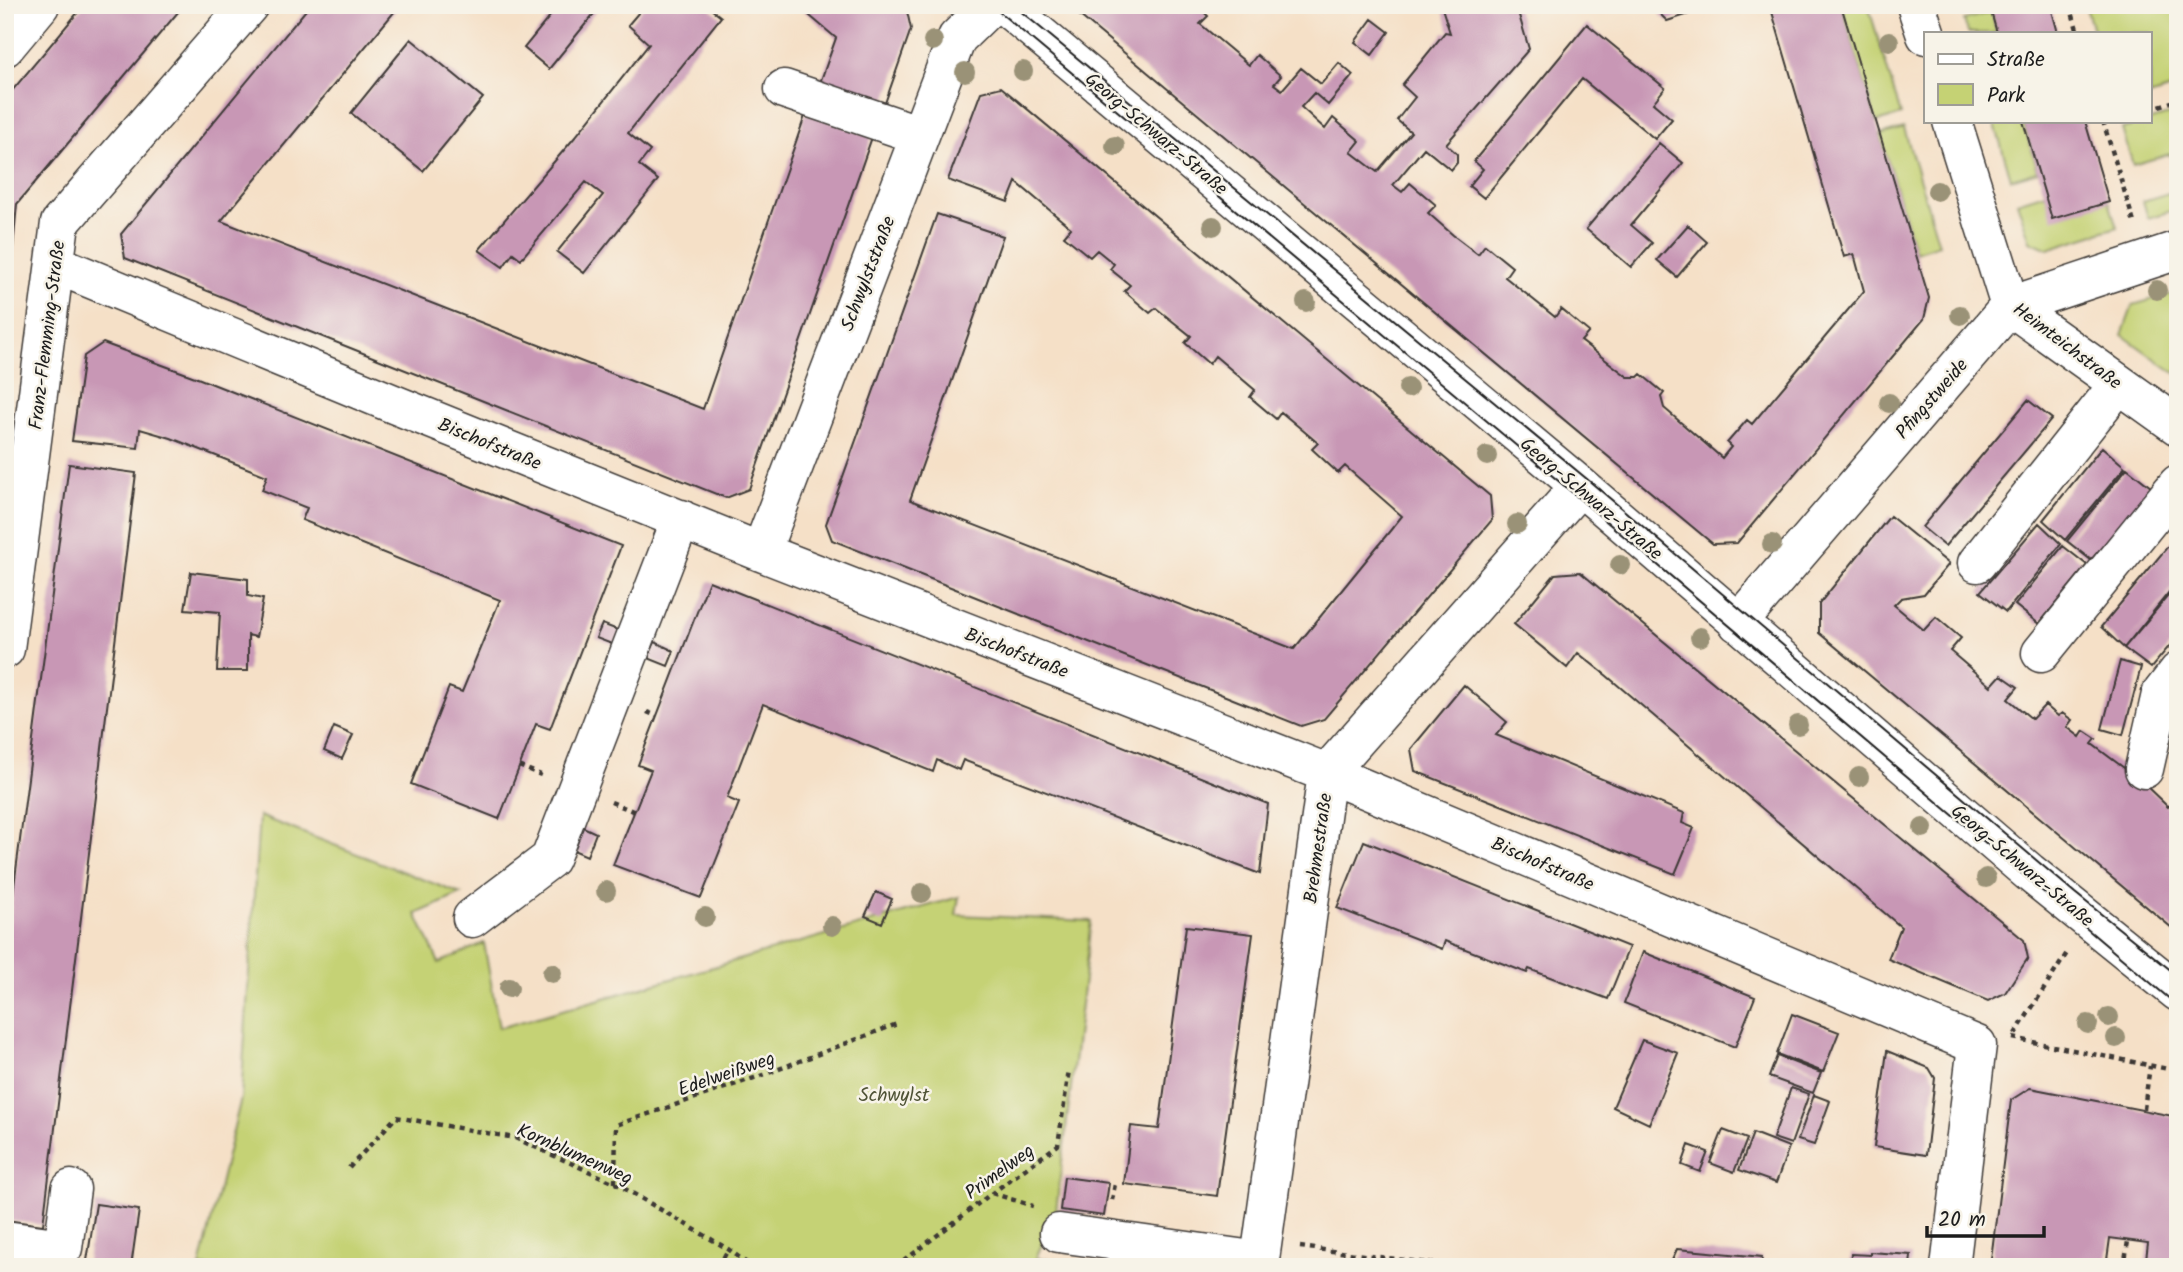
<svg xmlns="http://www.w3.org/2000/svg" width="2183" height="1272" viewBox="0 0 2183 1272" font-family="Kalam,sans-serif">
  <rect width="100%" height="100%" fill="#f7f3e8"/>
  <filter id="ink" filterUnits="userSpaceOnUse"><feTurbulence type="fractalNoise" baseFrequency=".0143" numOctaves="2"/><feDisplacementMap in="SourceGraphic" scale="14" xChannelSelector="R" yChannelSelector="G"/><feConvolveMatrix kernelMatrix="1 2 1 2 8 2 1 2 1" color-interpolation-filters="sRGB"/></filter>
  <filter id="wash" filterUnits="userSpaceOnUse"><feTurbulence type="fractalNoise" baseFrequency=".00686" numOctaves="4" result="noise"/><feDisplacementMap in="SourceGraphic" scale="28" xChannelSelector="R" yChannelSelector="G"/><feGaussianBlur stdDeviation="1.57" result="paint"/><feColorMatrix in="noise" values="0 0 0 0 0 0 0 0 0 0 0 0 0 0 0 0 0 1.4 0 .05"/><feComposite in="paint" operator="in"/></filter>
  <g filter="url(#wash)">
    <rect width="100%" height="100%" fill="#f5e0c7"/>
    <path fill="#c5d274" stroke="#707748" stroke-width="2" d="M1841,5H1868L1901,115L1876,122Z
      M2085,5H2178V87L2150,96V33H2094Z
      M1991,12L1997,33H1968L1964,20Z
      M2178,112V119L2174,121L2178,133V177L2170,154L2133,165L2122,129Z
      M1994,121H2023L2038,171L2011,179Z
      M1904,128L1939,244L1915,252L1880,135Z
      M2178,190V209L2148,218L2143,201Z
      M2045,193L2109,202L2117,227L2048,249L2030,241L2017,202Z
      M2178,292V375L2122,335L2133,305Z
      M259,816L461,894L416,914L439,963L484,943L499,1028L959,897L956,915L1091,921L1056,1211L1036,1258L1108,1267H200L241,1098Z"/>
    <g id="blocks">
      <path fill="#c897b5" d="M84,5H184L17,204L7,315H5V99Z
        M310,5H400L221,221L703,409L806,113L872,137L749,489L726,498L125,258L121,234Z
        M559,5H601L549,69L524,48Z
        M645,5H677L679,7L681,5H706L721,17L628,133L650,151L639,165L658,180L584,273L557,252L603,195L586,182L521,259L513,253L503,267L479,250L576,136L649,44L628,25Z
        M797,5H903L906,7L911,29L884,106L820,83L836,38Z
        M1067,5H1196L1208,16L1200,24L1249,65L1257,55L1281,76L1274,84L1282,90L1301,68L1321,84L1339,63L1353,75L1328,105L1314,93L1301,107L1325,129L1333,118L1360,141L1351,152L1377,172L1411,132L1397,120L1415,97L1402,85L1445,32L1450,33L1441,5H1516L1529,49L1446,144L1457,154V163L1451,170L1424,148L1393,185L1402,192L1410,183L1436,205L1428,213L1453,235L1478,254L1485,245L1512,267L1505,277L1555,317L1561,309L1589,332L1581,341L1628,377H1638L1641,374L1664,393L1661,397L1664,408L1722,458L1731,447L1727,443L1747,420L1752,424L1864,291L1854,254L1844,257L1770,5H1841L1929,298L1924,319L1737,543L1713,544Z
        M1651,5H1688L1689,14L1667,21Z
        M1989,5H2058L2059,9L2052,11L2058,33H1997Z
        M1372,19L1389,32L1372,55L1355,42Z
        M1587,24L1665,88L1653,103L1672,119L1655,139L1582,79L1484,198L1469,186L1483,169L1474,161Z
        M411,39L483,98L423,171L351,113Z
        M1001,87L1490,496L1492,520L1324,719L1301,726L832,540L826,524L937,214L1003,236L910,500L1294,649L1402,516L1345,466L1338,473L1312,449L1318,443L1281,412L1276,419L1250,397L1255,390L1215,356L1209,364L1185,343L1191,336L1156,308L1150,313L1124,291L1130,285L1110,269L1114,264L1097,250L1090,257L1064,236L1071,228L1016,182L1008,202L948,180L981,92Z
        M2023,121H2085L2109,202L2052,219Z
        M1659,143L1683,163L1631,225L1652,243L1631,267L1586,229Z
        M1688,225L1707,242L1677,277L1657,260Z
        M103,343L195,377L621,546L550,729L536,724L499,819L411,784L449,687L462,692L500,600L302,520L307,508L262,490L267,476L171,438L140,429L138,448L72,441L84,356Z
        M2028,400L2052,419L1945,546L1922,527Z
        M2102,447L2125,467L2065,540L2043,520Z
        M69,464L136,473L43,1225L5,1220V955Z
        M2127,468L2152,488L2091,560L2067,541Z
        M1890,516L1949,564L1924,594L1901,598L1894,605L1924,630L1936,617L1961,638L1950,651L1991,686L2001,675L2018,687L2008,699L2032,719L2045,705L2058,716L2062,713L2072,720L2067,727L2080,737L2084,731L2096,739L2092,744L2132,774L2128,779L2140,788L2144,784L2168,807L2178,796V933L1819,633V604Z
        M2039,523L2061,544L2006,612L1980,592Z
        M2178,534V581L2124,648L2101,627Z
        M2063,546L2087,565L2039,624L2015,605Z
        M191,572L248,579V596L263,599L256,637L248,635V671H217L220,612L185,609Z
        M1580,572L2024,940L2028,958L2005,993L1988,1001L1888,959L1901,927L1607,676L1578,653L1567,668L1514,624L1555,574Z
        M709,581L1268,804L1260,874L963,760L959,770L937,760L933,772L763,704L727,798L739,803L701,898L613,865L651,770L638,765Z
        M2178,584V636L2151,668L2124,648Z
        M602,624L623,632L617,646L596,638Z
        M655,642L674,651L668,666L648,658Z
        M2120,661L2141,667L2123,735L2102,729Z
        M1464,685L1507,722L1496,735L1684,813L1682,823L1694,828L1675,874L1415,771L1411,749Z
        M334,727L353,735L342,759L324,751Z
        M581,826L596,833L587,856L571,849Z
        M1364,841L1629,947L1608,999L1529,969L1527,973L1445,941L1442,949L1337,908Z
        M876,892L892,899L882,923L865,916Z
        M1186,926L1253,934L1217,1196L1124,1184L1131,1126L1159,1129Z
        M1643,952L1755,997L1735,1047L1624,1003Z
        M1792,1014L1839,1032L1823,1072L1777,1054Z
        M1642,1040L1678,1053L1649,1124L1613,1107Z
        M1887,1051L1929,1068L1935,1078L1926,1155L1874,1147Z
        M1777,1056L1821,1073L1813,1093L1769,1077Z
        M1791,1088L1809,1094L1791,1144L1773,1138Z
        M2030,1088L2178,1117V1267H2145L2148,1243L2110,1238L2106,1267H1990L2011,1100Z
        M1814,1095L1830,1101L1814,1145L1798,1140Z
        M1723,1130L1747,1139L1734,1172L1710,1163Z
        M1753,1133L1789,1147L1776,1183L1739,1170Z
        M1689,1145L1708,1152L1700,1172L1682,1165Z
        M1064,1177L1109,1183L1104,1216L1060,1210Z
        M96,1204L139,1210L131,1267H86Z
        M1677,1249L1762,1257L1761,1267H1669Z
        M1870,1252L1911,1255L1910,1267H1850L1851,1254L1870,1255Z
        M1771,1263L1790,1265V1267H1771Z"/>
    </g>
  </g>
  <g filter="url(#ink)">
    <use href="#blocks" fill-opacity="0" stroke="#3d3936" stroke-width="2"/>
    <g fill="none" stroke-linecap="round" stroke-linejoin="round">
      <g stroke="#3d3936" stroke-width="41">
        <path id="minor" d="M1004,5L1580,486L2029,872L2178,992
          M1916,5L1926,35
          M5,47L40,5
          M784,89L920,135
          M1952,121L2010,306L2178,426
          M55,264L396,405L761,552L1327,773L1977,1045L1950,1267
          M761,552L957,38L991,5
          M1977,563L2119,384
          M1738,623L2010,306L2178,250
          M5,649L60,223L249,5
          M2041,653L2178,484
          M2144,769L2161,694L2178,672
          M472,918L550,859L681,519
          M1059,1233L1260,1261
          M5,1240L63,1248L71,1189
          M1259,1267L1327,773L1580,486"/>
      </g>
      <path stroke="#3d3936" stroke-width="4.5" stroke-dasharray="5 5" stroke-linecap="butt" d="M2070,5L2078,33
        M2150,109L2178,100
        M2103,121L2135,226
        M2104,123L2111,121
        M647,712L657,716
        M519,766L541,775
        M611,802L635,812
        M2015,1034L2067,953
        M2013,1038L2178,1071
        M2144,1109L2150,1066
        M349,1168L396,1117L515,1138L615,1183L728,1249L752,1267
        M615,1183L616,1125L763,1075L897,1024
        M992,1193L1033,1206
        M1112,1200L1115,1184
        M1300,1247L1459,1267
        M719,1267L728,1249
        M896,1267L992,1193L1058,1145L1069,1070
        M2124,1267L2128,1241"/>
      <use href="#minor" stroke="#fff" stroke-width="38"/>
      <path stroke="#1c1c1c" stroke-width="2" d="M991,5L1574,494L2178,1006
        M1013,5L1587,479L2075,893L2178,976"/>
    </g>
    <g fill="#9a9277">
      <circle cx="933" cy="41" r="10"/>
      <circle cx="1889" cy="41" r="10"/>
      <circle cx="1023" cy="71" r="10"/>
      <circle cx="965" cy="72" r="10"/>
      <circle cx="1115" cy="146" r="10"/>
      <circle cx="1937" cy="191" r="10"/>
      <circle cx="1213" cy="226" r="10"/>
      <circle cx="2157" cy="290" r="10"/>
      <circle cx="1306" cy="302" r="10"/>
      <circle cx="1960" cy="315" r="10"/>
      <circle cx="1408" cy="388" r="10"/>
      <circle cx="1889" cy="403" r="10"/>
      <circle cx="1487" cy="456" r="10"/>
      <circle cx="1517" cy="524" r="10"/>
      <circle cx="1772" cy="544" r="10"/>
      <circle cx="1620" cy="565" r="10"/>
      <circle cx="1700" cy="637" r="10"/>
      <circle cx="1798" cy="725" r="10"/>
      <circle cx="1859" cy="777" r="10"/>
      <circle cx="1923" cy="828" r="10"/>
      <circle cx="1986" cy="878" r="10"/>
      <circle cx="606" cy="891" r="10"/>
      <circle cx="922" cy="893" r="10"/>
      <circle cx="705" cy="917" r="10"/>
      <circle cx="832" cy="926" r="10"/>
      <circle cx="552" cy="973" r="10"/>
      <circle cx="509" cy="988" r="10"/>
      <circle cx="2109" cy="1017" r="10"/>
      <circle cx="2088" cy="1024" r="10"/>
      <circle cx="2116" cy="1038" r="10"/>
    </g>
  </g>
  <g text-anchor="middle" stroke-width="5" stroke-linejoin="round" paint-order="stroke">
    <g font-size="19" fill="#1c1c1c" stroke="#f7f3e8">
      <text transform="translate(1157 133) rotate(40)" y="7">Georg-Schwarz-Straße</text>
      <text transform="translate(867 273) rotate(-69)" y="7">Schwylststraße</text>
      <text transform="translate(46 335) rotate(-83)" y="7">Franz-Flemming-Straße</text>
      <text transform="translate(2068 345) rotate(37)" y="7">Heimteichstraße</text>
      <text transform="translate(1931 398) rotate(-49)" y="7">Pfingstweide</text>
      <text transform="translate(490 443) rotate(22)" y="7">Bischofstraße</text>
      <text transform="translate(1592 498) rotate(40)" y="7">Georg-Schwarz-Straße</text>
      <text transform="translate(1017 652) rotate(21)" y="7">Bischofstraße</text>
      <text transform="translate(1317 848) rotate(-82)" y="7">Brehmestraße</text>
      <text transform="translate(1543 863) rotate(23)" y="7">Bischofstraße</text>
      <text transform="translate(2023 865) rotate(40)" y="7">Georg-Schwarz-Straße</text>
      <text transform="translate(726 1073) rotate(-19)" y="7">Edelweißweg</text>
      <text transform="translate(575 1153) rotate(24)" y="7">Kornblumenweg</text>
      <text transform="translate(999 1171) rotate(-36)" y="7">Primelweg</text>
    </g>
    <g font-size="19" fill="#4f5336" stroke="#f7f3e8">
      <text x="894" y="1101">Schwylst</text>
    </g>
  </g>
  <rect width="2183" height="1272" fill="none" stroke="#f7f3e8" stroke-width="28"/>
  <rect x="1924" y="32" width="228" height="91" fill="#f7f3e8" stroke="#9f9d96" stroke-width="2"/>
  <rect x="1938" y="54" width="35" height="10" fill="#ffffff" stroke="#9f9d96" stroke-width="2"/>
  <text x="1987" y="66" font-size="21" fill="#1c1c1c">Straße</text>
  <rect x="1938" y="84" width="35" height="21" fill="#c5d274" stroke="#9f9d96" stroke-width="2"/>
  <text x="1987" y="102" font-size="21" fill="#1c1c1c">Park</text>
  <path d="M1927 1226v10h117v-10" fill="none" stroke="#1c1c1c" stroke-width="3.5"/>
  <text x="1938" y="1226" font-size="21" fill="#1c1c1c" stroke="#f7f3e8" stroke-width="5" paint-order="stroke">20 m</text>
</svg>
